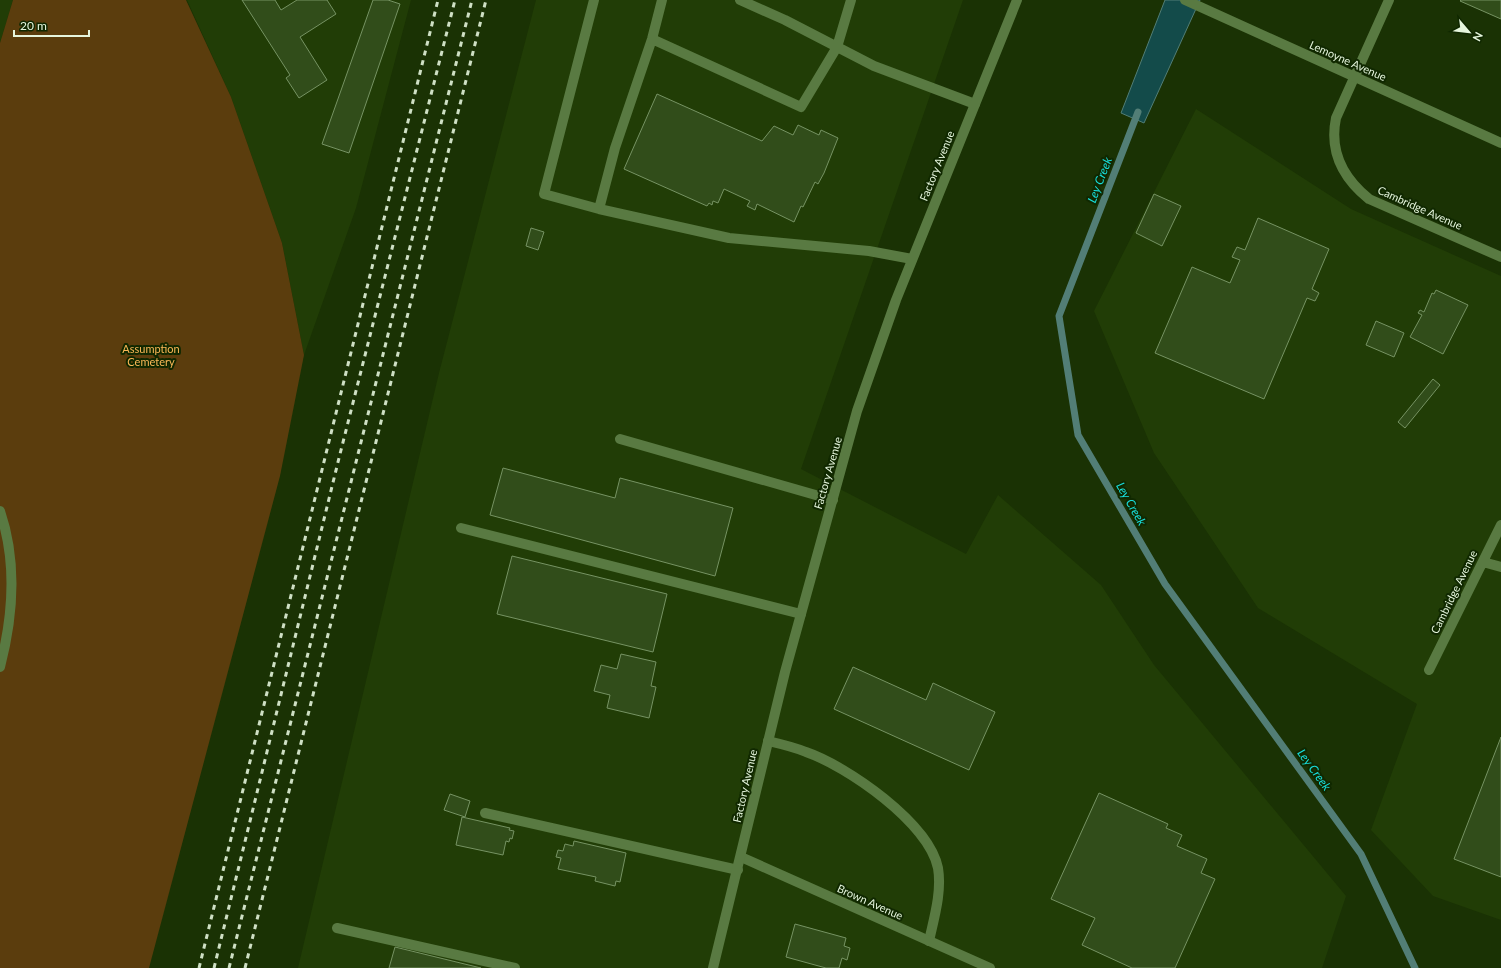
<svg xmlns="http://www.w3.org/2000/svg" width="1501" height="968" viewBox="0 0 1501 968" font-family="Lato,sans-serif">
  <rect width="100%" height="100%" fill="#1a3204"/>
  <path fill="#213d06" d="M0,0H13L0,43Z
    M187,0H411L356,208L304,355L282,243L231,97Z
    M536,0H963L801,469L966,554L998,495L1101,585L1154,665L1346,896L1322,968H298L439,373Z
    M1196,109L1351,209L1501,276V920L1433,896L1371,830L1417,704L1258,608L1154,453L1094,311Z"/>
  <path fill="#5b3d0d" d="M13,0H186L231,97L282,243L304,355L280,476L149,968H0V43Z"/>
  <path fill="#134b4a" stroke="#527e76" d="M1165,0H1200L1144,123L1121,113Z"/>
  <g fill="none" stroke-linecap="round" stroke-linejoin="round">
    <path stroke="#527e76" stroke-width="7" d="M1138,112L1059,316L1078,435L1165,584L1361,854L1415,968"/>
  </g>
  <path fill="#314d1a" stroke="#769363" d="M242,0H275L281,10L297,0H327L336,14L300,37L327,80L299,98L286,78L290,75Z
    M373,0H388L400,4L349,153L322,144Z
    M1461,0H1501V19L1460,1Z
    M657,94L762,141L774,126L793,135L798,125L819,135L821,130L838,138L824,173L818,184L815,182L803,207L801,206L794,222L757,204L755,210L747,206L750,201L724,189L718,203L713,201L712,205L709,203L707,206L624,169Z
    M1154,194L1181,206L1162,246L1136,233Z
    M1258,218L1329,249L1312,289L1319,293L1315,301L1307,298L1264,399L1155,353L1192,267L1230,283L1240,260L1232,257L1237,247L1245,250Z
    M531,228L544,232L538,250L526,246Z
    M1436,290L1468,305L1443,354L1410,337L1422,315L1418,313L1420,310L1424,312L1432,293L1434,294Z
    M1376,321L1404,333L1394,357L1366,345Z
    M1433,379L1440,385L1405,428L1398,422Z
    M503,468L615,498L620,478L733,508L715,576L490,515Z
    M512,556L667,594L653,652L497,614Z
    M621,654L656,662L651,686L656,687L649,718L607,708L610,695L594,691L601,665L617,669Z
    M853,667L926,700L933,683L995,712L969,770L834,709Z
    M1501,737V877L1454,859Z
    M1099,793L1168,824L1166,828L1182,835L1177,846L1207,859L1201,873L1215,879L1175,968H1132L1082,945L1095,918L1051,899Z
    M450,794L470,801L465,817L444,810Z
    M462,817L510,828L509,830L514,831L512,839L510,838L509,842L506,841L503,855L456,845Z
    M574,841L626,853L620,882L616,881L615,886L595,881L596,877L558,869L561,858L556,857L558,850L563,851L565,844L573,846Z
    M795,924L846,938L844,946L850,948L847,960L842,958L839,968H826L786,957Z
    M395,947L481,968H389Z"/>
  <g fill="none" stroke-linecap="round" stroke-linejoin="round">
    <path stroke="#597a42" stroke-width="10" d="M594,0L544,194L599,209
      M662,0L652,39L615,148L599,209L729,238L869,251L912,259
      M740,0L785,20L874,66L975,104
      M652,39L801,107L837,47L851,0
      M620,439L833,500
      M0,511C17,561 13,617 0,667
      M461,528L801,614
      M768,741C781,744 794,747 806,752C847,766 929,823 938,868C942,892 934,918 929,941
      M485,813L738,870
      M337,928L515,968"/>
    <path stroke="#597a42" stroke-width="10" d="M1389,0L1336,118C1329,152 1343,178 1369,199L1501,257
      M1483,562L1501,567
      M1429,670L1501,525
      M741,857L990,968"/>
    <path stroke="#597a42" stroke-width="10" d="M1185,0L1501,143
      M713,968L785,672L857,411L896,300L1017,0"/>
    <path stroke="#cfe0c5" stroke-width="3" stroke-dasharray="5 5" stroke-linecap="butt" d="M199,968L438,0
      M214,968L339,458L455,0
      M229,968L472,0
      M245,968L486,0"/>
  </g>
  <g text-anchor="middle" stroke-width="4" stroke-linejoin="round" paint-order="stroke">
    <g font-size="11" fill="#e6f6dd" stroke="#102800">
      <text transform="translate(1348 61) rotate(24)" y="4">Lemoyne Avenue</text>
      <text transform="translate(937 166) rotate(-68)" y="4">Factory Avenue</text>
      <text transform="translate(1420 208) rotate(24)" y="4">Cambridge Avenue</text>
      <text transform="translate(828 473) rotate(-74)" y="4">Factory Avenue</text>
      <text transform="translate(1454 592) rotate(-64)" y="4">Cambridge Avenue</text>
      <text transform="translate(745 786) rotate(-77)" y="4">Factory Avenue</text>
      <text transform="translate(870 902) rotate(24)" y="4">Brown Avenue</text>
    </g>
    <g font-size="11" fill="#fbb857" stroke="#102800">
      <text x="151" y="353">Assumption<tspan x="151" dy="13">Cemetery</tspan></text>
    </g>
    <g font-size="12" font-style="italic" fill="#18dedb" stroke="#102800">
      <text transform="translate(1100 180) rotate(-69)" y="4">Ley Creek</text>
      <text transform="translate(1131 504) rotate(60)" y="4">Ley Creek</text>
      <text transform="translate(1314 770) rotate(54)" y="4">Ley Creek</text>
    </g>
  </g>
  <g transform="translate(1469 32) rotate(118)" stroke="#102800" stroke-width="3" paint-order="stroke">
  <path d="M0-3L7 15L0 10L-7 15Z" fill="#e6f6dd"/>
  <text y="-6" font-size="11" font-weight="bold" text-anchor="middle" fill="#e6f6dd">N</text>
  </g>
  <path d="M14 30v6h75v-6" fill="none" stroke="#e6f6dd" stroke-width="2"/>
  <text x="20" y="30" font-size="12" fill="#e6f6dd" stroke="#102800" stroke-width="3" paint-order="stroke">20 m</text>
</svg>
